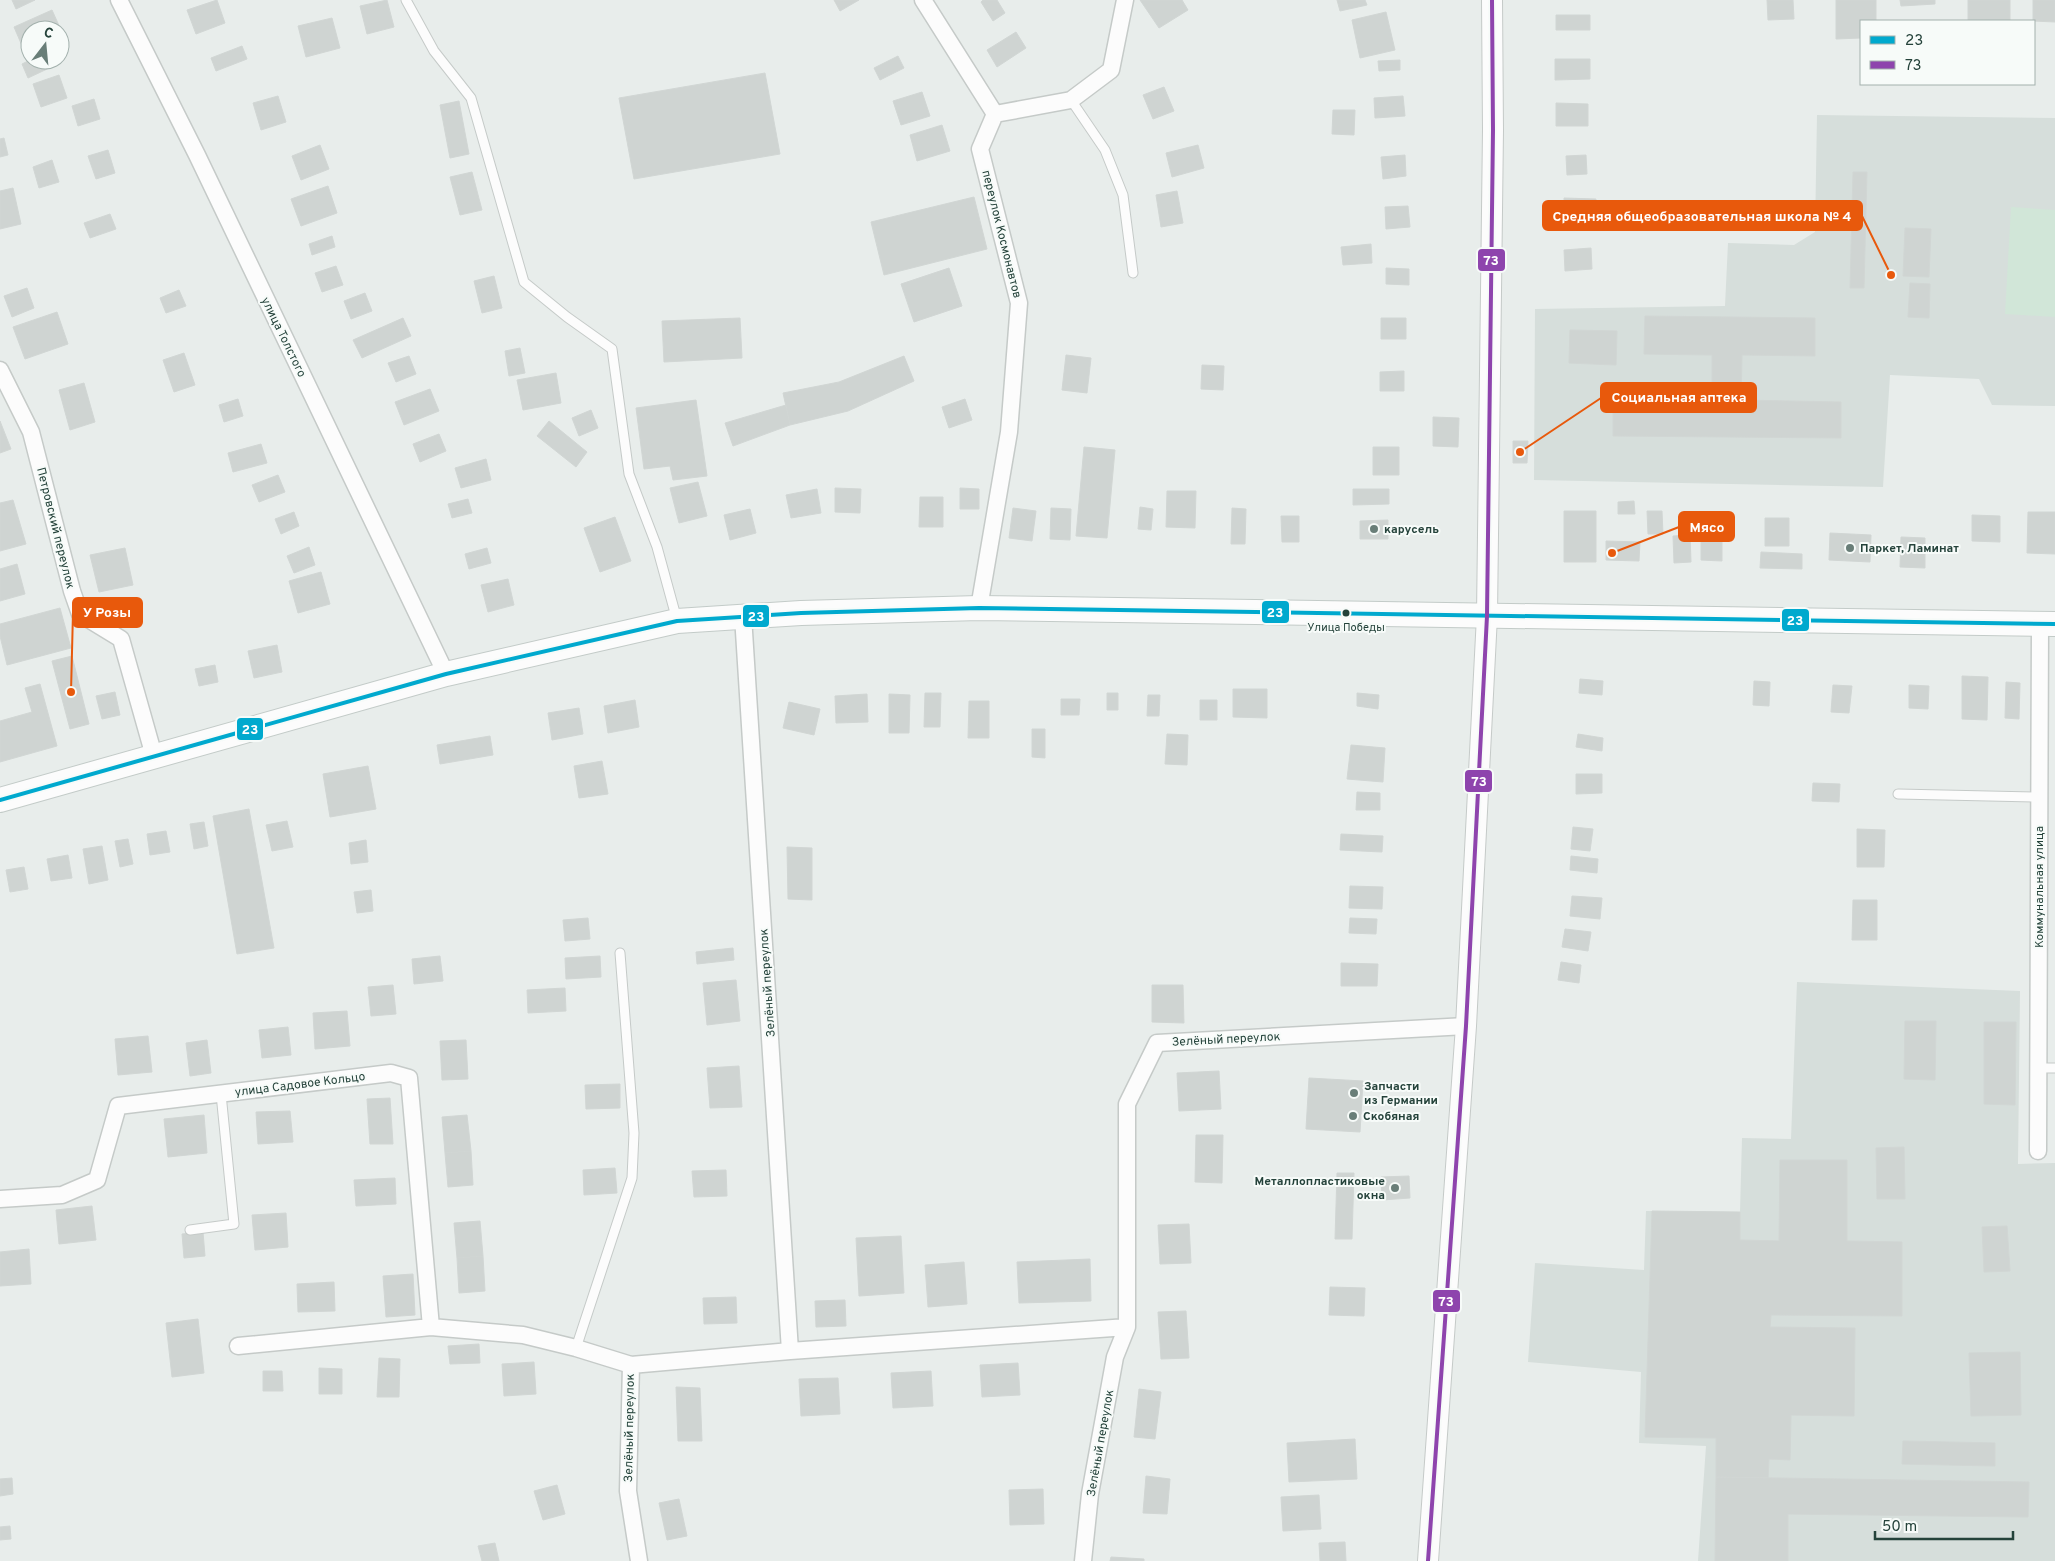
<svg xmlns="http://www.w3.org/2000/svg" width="2055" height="1561" viewBox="0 0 2055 1561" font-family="Overpass,sans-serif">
  <rect width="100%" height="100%" fill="#e8edeb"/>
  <path fill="#d6dedb" d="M1817,115L2055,118V406L1992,405L1979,379L1890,375L1883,487L1534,480L1535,309L1725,306L1728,243L1794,245L1815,232Z
    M1797,982L2020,991L2018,1164L2055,1163V1561H1698L1706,1446L1639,1443L1641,1372L1528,1362L1535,1263L1644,1270L1646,1211L1740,1212L1742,1138L1791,1139Z"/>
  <path fill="#d1e6d8" d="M2011,207L2055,210V317L2005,314Z"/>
  <path fill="#cfd4d2" stroke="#d1d6d4" d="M12,0H35L16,9Z
    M217,0L225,23L196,34L187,10Z
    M387,0L394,27L367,34L360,6Z
    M834,0H859L840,11Z
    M983,0H997L1005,13L993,21L981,2Z
    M1140,0H1182L1188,10L1159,28Z
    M1337,0H1365L1367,5L1340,11Z
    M1767,0H1793L1794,19L1768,20Z
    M1836,0H1876V21H1861V38L1836,39Z
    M1900,0H1935V4L1901,6Z
    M1968,0H2010V21H1968Z
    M2033,0H2055V22L2033,21Z
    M52,10L61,30H30V45L23,48L14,27Z
    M1386,12L1395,50L1360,58L1352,20Z
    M1556,15H1590V30H1556Z
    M332,18L340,48L306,57L298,26Z
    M1016,32L1026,48L997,67L987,50Z
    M242,46L247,59L216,71L211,58Z
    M898,56L904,68L880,80L874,68Z
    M60,58L62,62L28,78L22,64L30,60H60Z
    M1555,59H1590V79L1555,80Z
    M1400,60V70L1379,71L1378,61Z
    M765,73L780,154L634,179L619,98Z
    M59,75L67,98L41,107L33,84Z
    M1164,87L1174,111L1153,119L1143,95Z
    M922,92L930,116L901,125L893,101Z
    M278,96L286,122L261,130L253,103Z
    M1403,96L1405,116L1375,118L1374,98Z
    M94,99L100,119L78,126L72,106Z
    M459,101L469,154L450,158L440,105Z
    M1556,103L1588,104V126H1556Z
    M1333,110H1355L1354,135L1332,134Z
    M942,125L950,151L917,161L910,135Z
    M4,138L8,155L0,157V139Z
    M320,145L329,169L301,180L292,156Z
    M1198,145L1204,168L1172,177L1166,153Z
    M108,150L115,173L96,179L88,156Z
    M1405,155L1406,176L1383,179L1381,157Z
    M1586,155L1587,174L1567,175L1566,156Z
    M52,160L59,182L39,188L33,167Z
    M472,172L482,210L460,215L450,177Z
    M1853,172H1867L1864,288H1850Z
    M328,186L337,213L301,226L291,199Z
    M13,188L21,224L0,229V191Z
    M1177,191L1183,223L1161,227L1156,195Z
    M974,197L987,249L884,275L871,222Z
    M1564,198L1596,199L1595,221L1564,220Z
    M1408,206L1410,227L1386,229L1385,207Z
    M110,214L116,229L90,238L84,223Z
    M1905,228L1931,229L1929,277L1903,276Z
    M332,236L335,247L312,255L309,244Z
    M1371,244L1372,263L1343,265L1341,247Z
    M1591,248L1592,269L1565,271L1564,250Z
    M336,266L343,285L322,292L315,273Z
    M949,268L962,306L914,322L901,284Z
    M1386,268L1409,269V285L1386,284Z
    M494,276L502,308L482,313L474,281Z
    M1910,283L1930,284L1929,318L1908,317Z
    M27,288L34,308L12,317L4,296Z
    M179,290L186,306L166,313L160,298Z
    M365,293L372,311L351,319L344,301Z
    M57,312L68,344L25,359L13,327Z
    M1645,316L1815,318V356L1742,355L1741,400L1841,402V438L1613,436V400L1712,401V355L1644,354Z
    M403,318L411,336L362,358L353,340Z
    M740,318L742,358L664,362L662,321Z
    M1381,318H1406V339H1381Z
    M1570,330L1617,331L1616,365L1569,363Z
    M520,348L525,373L509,376L505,351Z
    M184,353L195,385L174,392L163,360Z
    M1066,355L1091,358L1087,393L1062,390Z
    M409,356L416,374L396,382L388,363Z
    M904,356L914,381L848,411L790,425L783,393L839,382Z
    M1202,365L1224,366L1223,390L1201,389Z
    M1404,371V391H1380V372Z
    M556,373L561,403L523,410L517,380Z
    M84,383L95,422L70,430L59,390Z
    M430,389L439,411L404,425L395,402Z
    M238,399L243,416L224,422L219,405Z
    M965,399L972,420L949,428L942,407Z
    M696,400L707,476L673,480L670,466L644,469L636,408Z
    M786,405L790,425L733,446L725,423Z
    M591,410L598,428L579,436L572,418Z
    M1433,417L1459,418L1458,447L1433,446Z
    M0,421L11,449L0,453Z
    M549,421L587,452L576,467L537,436Z
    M439,434L446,451L420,462L413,444Z
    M1513,441H1528L1527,463H1513Z
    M261,444L267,463L233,472L228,453Z
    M1084,447L1115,450L1107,538L1076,536Z
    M1373,447H1399V475H1373Z
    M486,459L491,480L461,488L455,468Z
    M278,475L285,492L259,502L252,485Z
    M698,482L707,516L679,523L670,488Z
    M835,488L861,489L860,513L835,512Z
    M960,488L979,489V509H960Z
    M817,489L821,513L791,518L786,495Z
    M1353,489H1389V504L1353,505Z
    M1167,491H1196L1195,528L1166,527Z
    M920,497H943V527H919Z
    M468,499L472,513L452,518L448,504Z
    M13,500L26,544L0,551V503Z
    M1634,501L1635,514H1618V502Z
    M1140,507L1153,509L1151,530L1138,529Z
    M1013,508L1036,511L1032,541L1009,538Z
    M1051,508L1071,509L1070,540L1050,539Z
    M1232,508L1246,509L1245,544H1231Z
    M750,509L756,533L730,540L724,515Z
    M1564,511H1596V562H1564Z
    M1647,511H1662L1663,534H1648Z
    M294,512L299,526L281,534L275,519Z
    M2028,512H2055V554L2027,553Z
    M1972,515L2000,516V542L1972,541Z
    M1281,516H1299V542H1282Z
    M615,517L631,561L600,572L584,528Z
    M1765,518H1789V546H1765Z
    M1388,520V539H1360V521Z
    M1701,530H1722V561L1701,560Z
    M1830,533L1871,535L1870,562L1829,560Z
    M1690,535L1691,562L1674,563L1673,536Z
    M1901,537L1925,538V568L1900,567Z
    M1606,541L1640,542L1639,561L1606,560Z
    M309,547L315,565L294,573L287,556Z
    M125,548L133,585L99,592L90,555Z
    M487,548L491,563L469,569L465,554Z
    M1761,552L1802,554V569L1760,568Z
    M17,564L25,594L0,601V569Z
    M321,572L330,604L298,613L289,581Z
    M508,579L514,605L488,612L481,585Z
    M60,608L71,648L7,665L0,636V624Z
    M277,645L282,672L254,678L248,651Z
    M72,656L89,724L70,729L52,661Z
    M215,665L218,682L199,686L195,669Z
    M1962,676L1988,677L1987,720L1962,719Z
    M1580,679L1603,681L1602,695L1579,693Z
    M1754,681L1770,682L1769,706L1753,705Z
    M2006,682L2020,683L2019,719L2005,718Z
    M40,684L57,746L0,762V721L32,712L25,688Z
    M1833,685L1852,686L1849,713L1831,712Z
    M1909,685L1929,686L1928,709L1909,708Z
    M1233,689H1267V718L1233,717Z
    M115,692L120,715L102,719L96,696Z
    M925,693H941L940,727H924Z
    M1107,693H1118V710H1107Z
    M1357,693L1379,695L1378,709L1357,706Z
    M867,694L868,722L836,723L835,696Z
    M889,694L910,695L909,733H889Z
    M1148,695H1160L1159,716H1147Z
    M1061,699H1080L1079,715H1061Z
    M635,700L639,727L608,733L604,706Z
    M1200,700H1217V720H1200Z
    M969,701H989V738H968Z
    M789,702L820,709L814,735L783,728Z
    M579,708L583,734L552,740L548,713Z
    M1032,729H1045V758L1032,757Z
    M1167,734L1188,735L1187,765L1165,764Z
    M1578,734L1603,738L1602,751L1576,747Z
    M490,736L493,755L440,764L437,745Z
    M1351,745L1385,748L1383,782L1347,779Z
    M602,761L608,794L579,798L574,766Z
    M368,766L376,809L330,817L323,774Z
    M1576,774H1602V793L1576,794Z
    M1813,783L1840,784L1839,802L1812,801Z
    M1357,792L1380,793V810H1356Z
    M249,809L274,948L237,954L213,816Z
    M287,821L293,847L272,851L266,825Z
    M204,822L208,846L194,849L190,824Z
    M1573,827L1593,829L1590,851L1571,849Z
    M1857,829L1885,830L1884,867H1857Z
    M166,831L170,852L150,855L147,834Z
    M1341,834L1383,836L1382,852L1340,850Z
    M128,839L133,864L120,867L115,841Z
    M366,840L368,862L351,864L349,843Z
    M102,846L108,880L89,884L83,849Z
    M787,847L812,848V900L788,899Z
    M68,855L72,878L51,881L47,859Z
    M1571,856L1598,859L1597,873L1570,870Z
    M24,867L28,889L10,892L6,870Z
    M1350,886L1383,887L1382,909L1349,908Z
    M371,890L373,911L357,913L354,892Z
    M1572,896L1602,898L1600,919L1570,916Z
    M1853,900H1877V940H1852Z
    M588,918L590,939L565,941L563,920Z
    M1350,918L1377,919L1376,934L1349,933Z
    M1565,929L1591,932L1588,951L1562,947Z
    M733,948L734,960L697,964L696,952Z
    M440,956L443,981L414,984L412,959Z
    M600,956L601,977L566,979L565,958Z
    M1561,962L1581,965L1579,983L1558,980Z
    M1341,963L1378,964L1377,986H1341Z
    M736,980L740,1021L707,1025L703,983Z
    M393,985L396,1014L371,1016L368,987Z
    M1152,985H1183L1184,1023L1152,1022Z
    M565,988L566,1011L528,1013L527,990Z
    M347,1011L350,1046L315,1049L313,1013Z
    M1905,1021H1936L1935,1080L1904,1079Z
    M1984,1022H2016L2015,1105L1984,1104Z
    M288,1027L291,1055L262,1058L259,1030Z
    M148,1036L152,1072L118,1075L115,1039Z
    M207,1040L211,1073L190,1076L186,1043Z
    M466,1040L468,1079L442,1080L440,1041Z
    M739,1066L742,1107L710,1108L707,1068Z
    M1219,1071L1221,1109L1179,1111L1177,1073Z
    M1309,1078L1363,1081L1360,1132L1306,1129Z
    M620,1084V1108L586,1109L585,1085Z
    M390,1098L393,1144H370L367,1099Z
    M290,1111L293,1142L258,1144L256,1112Z
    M204,1115L207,1153L168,1157L164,1119Z
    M467,1115L471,1151L445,1153L442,1117Z
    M1196,1135H1223L1222,1183L1195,1182Z
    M1904,1147L1905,1199H1877L1876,1148Z
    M471,1151L473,1185L448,1187L445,1153Z
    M1780,1160H1847V1241L1902,1242V1316L1771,1315L1770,1327L1855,1328L1854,1416L1791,1415L1790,1460L1769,1459L1768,1478L1716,1477V1438L1645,1437L1652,1211L1740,1212V1240L1779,1241Z
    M615,1168L617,1193L584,1195L583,1170Z
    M726,1170L727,1196L694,1197L692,1171Z
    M1337,1173H1354L1352,1239H1335Z
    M1409,1176L1410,1198L1382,1200L1381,1177Z
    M395,1178L396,1204L356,1206L354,1180Z
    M92,1206L96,1240L59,1244L56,1210Z
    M286,1213L288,1247L255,1250L252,1215Z
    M480,1221L483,1256L457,1258L454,1223Z
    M1189,1224L1191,1263L1160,1264L1158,1225Z
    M2007,1226L2010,1271L1984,1272L1982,1227Z
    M203,1232L205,1256L184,1258L182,1234Z
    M901,1236L904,1293L859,1296L856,1238Z
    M29,1249L31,1284L0,1286V1252Z
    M483,1256L485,1291L459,1293L457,1258Z
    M1090,1259L1091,1301L1019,1303L1017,1262Z
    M964,1262L967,1304L928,1307L925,1265Z
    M413,1274L415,1315L386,1317L383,1276Z
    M334,1282L335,1311L298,1312L297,1284Z
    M1330,1287L1365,1288L1364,1316L1329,1315Z
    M736,1297L737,1323L704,1324L703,1298Z
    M845,1300L846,1326L816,1327L815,1301Z
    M1186,1311L1189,1358L1161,1359L1158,1312Z
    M198,1319L204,1373L172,1377L166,1323Z
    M479,1344L480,1363L450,1364L448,1346Z
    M2020,1352L2021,1415L1971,1416L1969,1353Z
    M379,1358L400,1359L399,1397H377Z
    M534,1362L536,1394L504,1396L502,1364Z
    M1018,1363L1020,1395L982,1397L980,1365Z
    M319,1368L342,1369V1394H319Z
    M263,1371H282L283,1391H263Z
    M931,1371L933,1406L893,1408L891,1373Z
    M838,1378L840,1414L801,1416L799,1379Z
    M676,1387L700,1388L702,1441H678Z
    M1139,1389L1161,1392L1155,1439L1134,1437Z
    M1355,1439L1357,1479L1289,1482L1287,1443Z
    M1903,1441L1995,1443V1466L1902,1464Z
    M1146,1476L1170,1479L1167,1514L1143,1513Z
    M1716,1477L2029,1482L2028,1517L1788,1514V1561H1715Z
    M12,1478L13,1494L0,1496V1479Z
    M557,1485L565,1514L543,1520L534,1491Z
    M1043,1489L1044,1524L1010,1525L1009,1490Z
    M1319,1495L1321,1529L1283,1531L1281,1497Z
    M679,1499L687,1536L667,1540L659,1503Z
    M10,1526L11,1539L0,1540V1527Z
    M1345,1542L1346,1561H1320L1319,1543Z
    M495,1543L499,1561H482L478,1546Z
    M1111,1557L1144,1559V1561H1110Z"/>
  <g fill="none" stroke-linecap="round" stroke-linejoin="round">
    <g stroke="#c5cac8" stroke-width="11">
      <path id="service" d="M406,0L434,51L471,98L524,282L567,317L612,349L629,474L657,547L677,620
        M1071,100L1105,150L1123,195L1133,273
        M1898,794L2039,797
        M2039,1068H2055
        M190,1230L234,1224L221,1094
        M576,1348L632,1178L634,1133L620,953"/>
    </g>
    <g stroke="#c5cac8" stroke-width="19">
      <path id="minor" d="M119,0L197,155L446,674
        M923,0L995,114L980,149L1019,303L1009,432L979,608
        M995,114L1071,100L1111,70L1125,0
        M0,370L31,432L72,591L80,614L121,639L154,756
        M743,616L790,1351
        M2038,1151L2040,624
        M0,1199L62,1195L97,1180L118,1106L391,1073L409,1078L431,1327
        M238,1346L431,1327L523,1335L576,1348L631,1365L790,1351L1127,1327
        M631,1365L628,1491L639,1561
        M1083,1561L1090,1494L1115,1357L1127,1327V1104L1157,1043L1466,1026"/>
    </g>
    <g stroke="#c5cac8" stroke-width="22">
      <path id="tertiary" d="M1428,1561L1466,1026L1487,616L1493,130L1492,0"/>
    </g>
    <g stroke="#c3cbc8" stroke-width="26">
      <path id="secondary" d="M0,800L446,674L677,621L801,613L979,608L2055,624"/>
    </g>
    <use href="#service" stroke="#fcfcfc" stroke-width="9"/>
    <use href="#minor" stroke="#fcfcfc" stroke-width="16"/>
    <use href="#tertiary" stroke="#fcfcfc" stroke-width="20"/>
    <use href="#secondary" stroke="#fcfcfc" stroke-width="24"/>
    <g stroke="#f7fbf9" stroke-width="8">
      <path id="bus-1" d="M0,800L446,674L677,621L801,613L979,608L2055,624"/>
    </g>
    <g stroke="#f7fbf9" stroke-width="8">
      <path id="bus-2" d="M1428,1561L1466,1026L1487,616L1493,130L1492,0"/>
    </g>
    <use href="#bus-1" stroke="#00a9ce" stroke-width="4"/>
    <use href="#bus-2" stroke="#8e44ad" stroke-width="4"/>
  </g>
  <g fill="#697e78" stroke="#f7fbf9" stroke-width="2">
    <circle cx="1374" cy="529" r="5"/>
    <circle cx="1850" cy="548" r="5"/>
    <circle cx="1354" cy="1093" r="5"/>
    <circle cx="1353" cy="1116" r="5"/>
    <circle cx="1395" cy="1188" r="5"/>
  </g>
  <circle fill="#24423a" stroke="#f7fbf9" stroke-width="2" cx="1346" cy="613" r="4.5"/>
  <g text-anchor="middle" stroke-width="4" stroke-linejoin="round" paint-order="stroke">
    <g font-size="11" fill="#24423a" stroke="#f7fbf9">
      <text x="1346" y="631">Улица Победы</text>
    </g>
    <g font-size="12" fill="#24423a" stroke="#f7fbf9">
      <text transform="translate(1002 234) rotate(76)" y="4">переулок Космонавтов</text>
      <text transform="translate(284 337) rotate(64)" y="4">улица Толстого</text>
      <text transform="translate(56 528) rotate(76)" y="4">Петровский переулок</text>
      <text transform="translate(2039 887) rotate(-90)" y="4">Коммунальная улица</text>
      <text transform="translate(767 983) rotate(-94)" y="4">Зелёный переулок</text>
      <text transform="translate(1226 1039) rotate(-3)" y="4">Зелёный переулок</text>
      <text transform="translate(300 1084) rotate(-7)" y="4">улица Садовое Кольцо</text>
      <text transform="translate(629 1428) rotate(-89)" y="4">Зелёный переулок</text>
      <text transform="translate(1100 1443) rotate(-80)" y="4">Зелёный переулок</text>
    </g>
    <g font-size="12" font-weight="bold" fill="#24423a" stroke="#f7fbf9" text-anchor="start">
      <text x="1384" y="533">карусель</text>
      <text x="1860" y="552">Паркет, Ламинат</text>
      <text x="1364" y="1090">Запчасти<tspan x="1364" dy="14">из Германии</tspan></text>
      <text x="1363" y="1120">Скобяная</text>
      <text x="1385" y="1185" text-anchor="end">Металлопластиковые<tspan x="1385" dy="14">окна</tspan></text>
    </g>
  </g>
  <path fill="none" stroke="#e8590c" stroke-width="2" d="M1891 275L1862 216M1520 452L1601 398M1612 553L1679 527M71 692L73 612"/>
  <g fill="#e8590c" stroke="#f7fbf9" stroke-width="2">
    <circle cx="1891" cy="275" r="5"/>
    <circle cx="1520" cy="452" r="5"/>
    <circle cx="1612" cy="553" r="5"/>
    <circle cx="71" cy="692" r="5"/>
  </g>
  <g fill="#e8590c" stroke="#e8590c" stroke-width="2">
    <rect x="1543" y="201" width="319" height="29" rx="5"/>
    <rect x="1601" y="383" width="155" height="29" rx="5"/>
    <rect x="1679" y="512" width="55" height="29" rx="5"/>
    <rect x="73" y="598" width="69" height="29" rx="5"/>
  </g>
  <g font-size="14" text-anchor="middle" font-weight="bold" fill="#fff">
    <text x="1702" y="221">Средняя общеобразовательная школа № 4</text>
    <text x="1679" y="402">Социальная аптека</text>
    <text x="1707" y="532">Мясо</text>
    <text x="107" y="617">У Розы</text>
  </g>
  <g stroke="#f7fbf9" stroke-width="2">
    <rect x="1477" y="248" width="29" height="24" rx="5" fill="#8e44ad"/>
    <rect x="1261" y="600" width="29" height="24" rx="5" fill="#00a9ce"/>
    <rect x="742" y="604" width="28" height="24" rx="5" fill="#00a9ce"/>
    <rect x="1781" y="608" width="29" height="24" rx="5" fill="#00a9ce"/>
    <rect x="236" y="717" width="28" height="24" rx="5" fill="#00a9ce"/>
    <rect x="1464" y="769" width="29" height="24" rx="5" fill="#8e44ad"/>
    <rect x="1432" y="1289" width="29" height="24" rx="5" fill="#8e44ad"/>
  </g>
  <g font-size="14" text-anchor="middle" font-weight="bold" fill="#fff">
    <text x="1491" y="265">73</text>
    <text x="1275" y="617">23</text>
    <text x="756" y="621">23</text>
    <text x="1795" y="625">23</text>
    <text x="250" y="734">23</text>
    <text x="1479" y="786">73</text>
    <text x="1446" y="1306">73</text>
  </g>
  <rect x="1860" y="20" width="175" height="65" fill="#f7fbf9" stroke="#a3b1ad"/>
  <rect x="1870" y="36" width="25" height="8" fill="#00a9ce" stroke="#a3b1ad"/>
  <text x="1905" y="45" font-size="15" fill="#24423a">23</text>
  <rect x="1870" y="61" width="25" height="8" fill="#8e44ad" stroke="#a3b1ad"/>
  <text x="1905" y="70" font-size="15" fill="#24423a">73</text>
  <g transform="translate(45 45) rotate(16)"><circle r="24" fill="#f7fbf9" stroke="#a3b1ad"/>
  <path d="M0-4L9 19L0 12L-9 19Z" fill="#697e78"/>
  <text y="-8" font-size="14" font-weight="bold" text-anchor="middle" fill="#24423a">С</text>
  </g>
  <path d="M1875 1531v8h138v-8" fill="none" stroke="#24423a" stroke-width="2.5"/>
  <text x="1882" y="1531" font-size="15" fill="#24423a" stroke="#f7fbf9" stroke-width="4" paint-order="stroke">50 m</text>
</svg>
